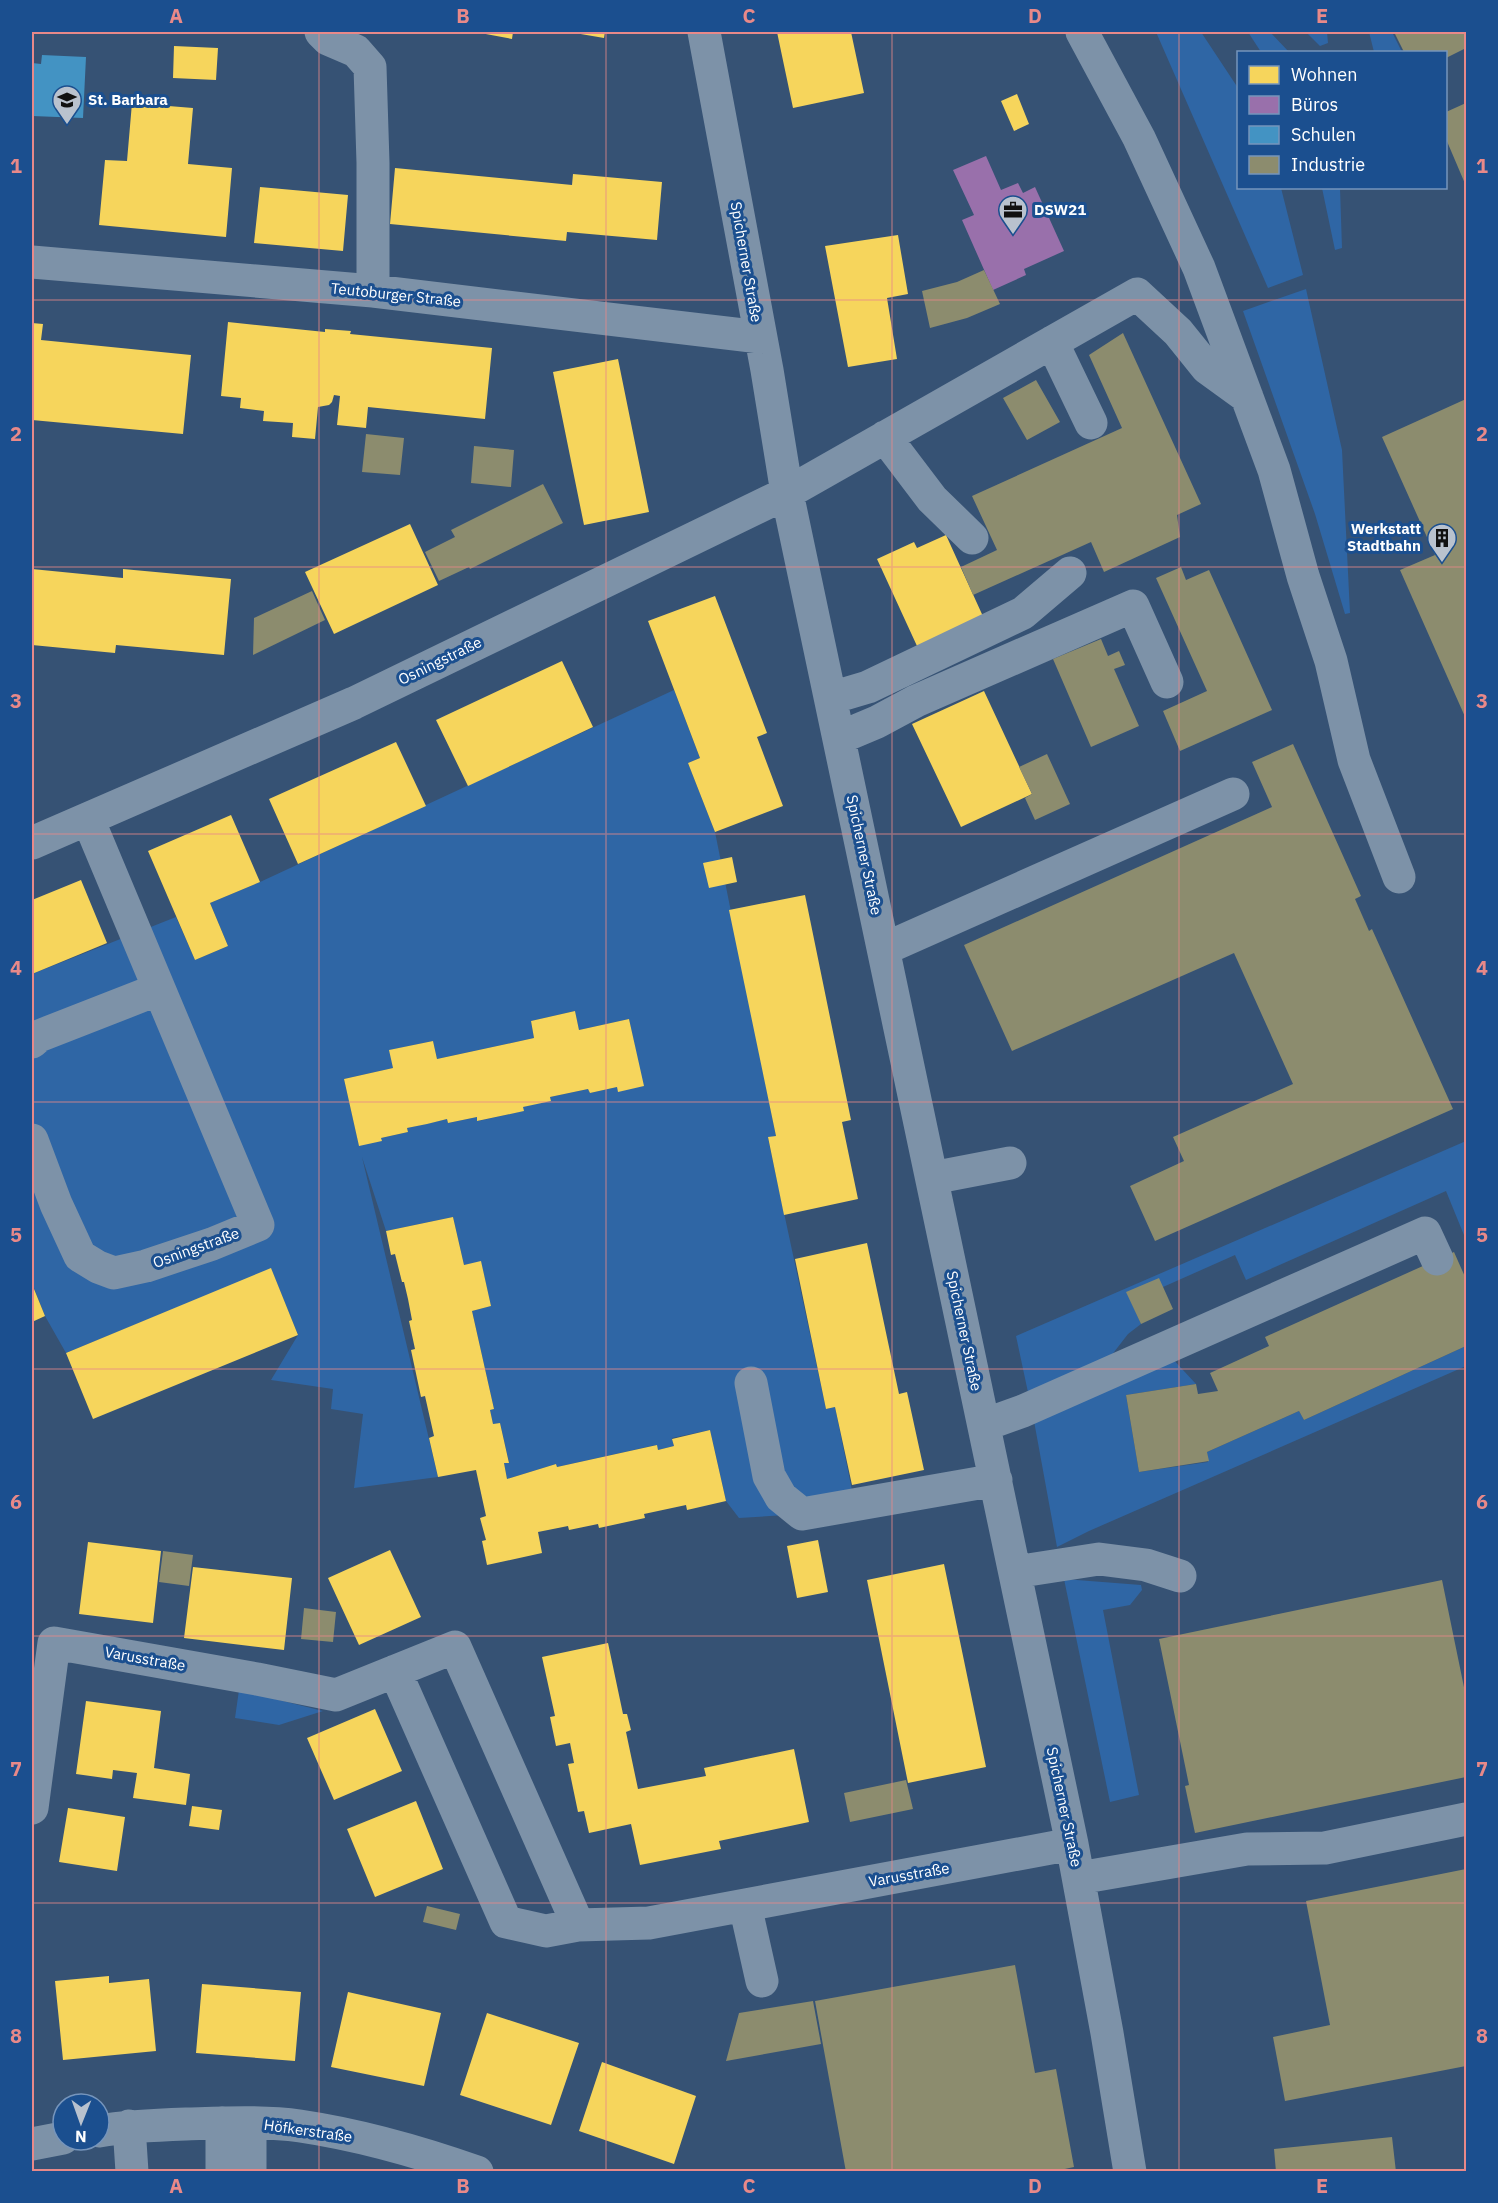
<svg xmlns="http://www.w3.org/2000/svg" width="1498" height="2203" viewBox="0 0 1498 2203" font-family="'IBM Plex Sans',sans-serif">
  <rect width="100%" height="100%" fill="#365274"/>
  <path fill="#2f66a5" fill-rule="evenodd" d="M1156,32H1201L1238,88V188H1281L1303,275L1268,288Z
    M1248,32H1270L1289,52H1261Z
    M1306,32H1327L1328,43L1320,46Z
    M1369,32H1392L1402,52H1374Z
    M1322,188H1340L1342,248L1335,250Z
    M1306,289L1342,450L1350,613L1345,614L1315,514L1243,311Z
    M674,690L700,758L688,763L715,832L776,1136L768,1138L826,1409L835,1407L855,1505L802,1514L739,1518L726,1501L710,1430L672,1438L674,1446L658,1450L656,1445L557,1467L556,1464L507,1479L504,1463L509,1462L500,1423L493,1424L490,1410L494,1409L472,1311L491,1306L481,1262L464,1265L453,1217L386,1231L362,1157L438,1477L354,1488L363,1414L331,1409L333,1389L271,1380L298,1335L271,1269L66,1353L45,1316L32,1283V974L176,917L195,960L228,946L210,903L260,882ZM575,1011L579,1030L629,1019L643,1086L618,1091L617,1087L590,1093L588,1089L550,1097L551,1100L523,1107V1111L478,1121L477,1117L448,1123L447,1119L407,1128L408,1132L381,1138V1141L359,1145L344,1079L393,1068L390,1050L433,1041L437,1059L534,1038L531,1021Z
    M1466,1141V1240L1446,1191L1246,1280L1235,1255L1163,1287L1127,1292L1141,1324L1128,1334L1104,1365L1029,1397L1016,1336Z
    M1466,1346V1366L1089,1531L1057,1547L1034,1421L1170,1356L1196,1384L1126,1395L1139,1472L1208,1462L1207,1452L1299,1411L1304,1420Z
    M1064,1579L1141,1585L1142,1590L1130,1605L1103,1610L1139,1795L1110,1802Z
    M239,1690L323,1711L279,1725L235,1718Z"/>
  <path fill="#f6d55c" d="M475,32H513L512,39Z
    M569,32H605L604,38Z
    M777,32H851L864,93L793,108Z
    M174,46L218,48L216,80L173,78Z
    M1017,94L1029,124L1014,131L1001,101Z
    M132,103L193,108L188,164L232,168L226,237L99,225L105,160L127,161Z
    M395,168L572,185L573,174L662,182L657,240L567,232L566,241L390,224Z
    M260,187L348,195L343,251L254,243Z
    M898,235L908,294L887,298L897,359L848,367L825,246Z
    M228,322L325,332V329L351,331L350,334L492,348L485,419L368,407L366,428L337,425L340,396L334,395L332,402L329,405L318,407L315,439L292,437L293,423L263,421L264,411L240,408L241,398L221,396Z
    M32,323L43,324L41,340L191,355L183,434L32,420Z
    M618,359L649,512L584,525L553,372Z
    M410,524L438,585L334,634L305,572Z
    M946,535L986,623L917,646L877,559L914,542L917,548Z
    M32,569L123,578V569L231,579L224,655L116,645L115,653L32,645Z
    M715,596L767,733L757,737L783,806L715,832L688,763L700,758L648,621Z
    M562,661L593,727L468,786L436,720Z
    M984,691L1032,794L961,827L912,724Z
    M396,742L426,806L298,864L269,799Z
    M231,815L260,882L210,903L228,946L195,960L148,851Z
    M732,857L737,882L709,888L703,863Z
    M81,880L107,943L32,974V900Z
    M805,895L851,1120L842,1122L858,1199L784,1215L768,1137L776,1136L729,910Z
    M575,1011L579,1030L629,1019L644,1086L618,1092L617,1087L590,1093L588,1089L550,1097L551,1101L523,1107L524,1111L477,1121V1117L448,1123L447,1119L427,1124L407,1128L408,1132L381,1138L382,1141L359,1146L344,1079L393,1068L389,1050L433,1041L437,1059L534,1038L531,1021Z
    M453,1217L464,1265L481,1261L491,1306L472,1311L494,1409L490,1410L493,1424L500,1423L509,1463H504L507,1479L556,1464L557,1467L657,1445L658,1450L674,1446L672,1439L710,1430L726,1501L687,1510L686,1505L644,1514L645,1518L599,1528L598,1524L569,1530L568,1526L538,1532L542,1553L487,1565L482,1541L486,1540L480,1518L486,1516L476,1470L438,1477L429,1438L434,1436L425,1396L421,1397L411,1350L415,1349L409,1321L412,1320L408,1299L404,1282H402L395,1254L391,1255L386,1231Z
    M867,1243L899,1394L907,1392L924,1470L852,1485L835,1407L826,1409L795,1259Z
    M271,1268L298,1335L93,1419L66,1353Z
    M32,1284L45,1316L32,1322Z
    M818,1540L828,1592L797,1598L787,1546Z
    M88,1542L161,1551L153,1623L79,1614Z
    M390,1550L421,1617L359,1645L328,1578Z
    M944,1564L986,1767L908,1783L867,1580Z
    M193,1567L292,1578L284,1650L184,1638Z
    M608,1643L623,1714H627L631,1730L626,1732L638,1789L706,1776L704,1768L794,1749L809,1822L719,1841L721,1849L640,1865L631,1824L589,1833L584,1811L578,1812L568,1764L574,1763L570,1743L556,1746L550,1717L555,1716L542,1657Z
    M86,1701L161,1711L154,1768L190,1774L186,1805L133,1798L137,1773L113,1770L112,1779L76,1774Z
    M375,1709L402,1771L334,1800L307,1738Z
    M416,1801L443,1869L375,1897L347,1829Z
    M192,1806L222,1810L219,1830L189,1826Z
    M68,1808L125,1817L117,1871L59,1862Z
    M109,1976V1983L149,1979L156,2051L63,2060L55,1981Z
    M202,1984L301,1992L295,2061L196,2053Z
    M348,1992L441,2013L424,2086L331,2067Z
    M487,2013L579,2043L551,2125L460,2095Z
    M602,2062L696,2096L674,2164L579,2131Z"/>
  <path fill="#9970ab" d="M986,156L1001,190L1018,183L1023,193L1035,187L1064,251L1024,269L1026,275L993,290L962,220L974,215L953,170Z"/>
  <path fill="#4393c3" d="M42,55L86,57L83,118L32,116V63L41,64Z"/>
  <path fill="#8c8c6e" d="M1394,32H1466V48L1446,58V52H1404Z
    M1466,103V186L1446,139V112Z
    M984,270L1000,304L967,318L930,328L922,291L957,282Z
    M1123,333L1201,504L1177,515L1180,537L1104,572L1091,542L973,595L961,567L997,550L972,496L1122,428L1089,355Z
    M1036,380L1060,422L1027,440L1003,398Z
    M1466,399V719L1400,570L1435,555L1382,437Z
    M366,434L404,438L400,475L362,472Z
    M474,446L514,450L511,487L471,483Z
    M543,484L563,523L470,569L469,567L439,581L425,552L455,537L451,530Z
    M1181,567L1186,580L1209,570L1272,710L1180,751L1163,711L1207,691L1156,578Z
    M312,591L325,620L253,655L254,618Z
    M1101,639L1108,656L1119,651L1125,665L1114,669L1139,726L1091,747L1053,659Z
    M1293,744L1361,896L1355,899L1369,931L1372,929L1453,1109L1155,1241L1130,1186L1184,1161L1173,1137L1293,1084L1234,953L1012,1051L964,945L1272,807L1252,762Z
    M1047,754L1070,804L1035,820L1025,798L1032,794L1019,767Z
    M1454,1252L1466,1279V1346L1304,1420L1299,1411L1207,1452L1209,1461L1139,1472L1126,1395L1196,1384L1198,1394L1218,1391L1210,1373L1269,1346L1265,1337Z
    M1159,1278L1173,1309L1141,1324L1126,1292Z
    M163,1551L193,1555L189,1586L159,1582Z
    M1442,1580L1466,1697V1777L1195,1833L1185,1786L1189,1785L1159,1639Z
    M304,1608L336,1612L333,1642L301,1639Z
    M906,1780L913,1809L850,1822L844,1793Z
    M1466,1869V2066L1285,2101L1273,2037L1330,2025L1306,1901Z
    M427,1906L460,1914L456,1930L423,1922Z
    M1015,1965L1035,2073L1056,2069L1074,2167L1051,2172H846L815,2001Z
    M813,2001L821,2044L726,2061L739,2013Z
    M1392,2137L1396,2172H1276L1274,2149Z"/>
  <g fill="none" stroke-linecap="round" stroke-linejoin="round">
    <path stroke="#7d92a8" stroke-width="33" d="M321,32L328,39L356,51L370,67L373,163V291
      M704,32L767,370L787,493L1072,1844L1107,2033L1130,2172
      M1082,32L1139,138L1199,268L1274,470L1303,576L1331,661L1354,760L1399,877
      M32,262L373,291L760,337
      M1052,342L1091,423
      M885,437L932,499L972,538
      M831,698L868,687L1023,613L1070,573
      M839,738L877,722L916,701L1133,606L1167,682
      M32,843L354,703L787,493L1137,294L1178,332L1207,368L1247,397
      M884,949L1233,794
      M32,1042L39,1036L159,989
      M32,1140L56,1204L80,1256L98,1267L114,1273L146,1266L212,1244L258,1225L88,819
      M932,1178L1010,1163
      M751,1383L769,1476L781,1497L802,1514L996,1480
      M984,1425L1023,1411L1425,1233L1437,1259
      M1015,1572L1099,1559L1146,1565L1180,1576
      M395,1671L506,1922L546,1931L578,1925L649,1923L1072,1844
      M32,1808L54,1643L257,1679L336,1695L455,1647L578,1925
      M1079,1878L1247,1849L1325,1848L1466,1819
      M745,1905L762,1981
      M222,2123V2172
      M250,2123V2172
      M129,2126L132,2172
      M99,2131C128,2126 156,2125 186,2124C223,2123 263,2121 300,2126C361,2135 420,2152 477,2172
      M32,2144L63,2138"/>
  </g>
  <path fill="none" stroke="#e88989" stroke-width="1.5" stroke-opacity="0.55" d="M319,32V2172M606,32V2172M892,32V2172M1179,32V2172M32,300H1466M32,567H1466M32,834H1466M32,1102H1466M32,1369H1466M32,1636H1466M32,1903H1466"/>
  <defs>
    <g id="school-pin" transform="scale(1.5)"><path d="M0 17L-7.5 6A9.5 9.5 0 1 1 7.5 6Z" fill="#b9c2ce" stroke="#1b4f8f"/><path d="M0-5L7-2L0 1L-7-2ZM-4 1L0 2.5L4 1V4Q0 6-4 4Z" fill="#111"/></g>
    <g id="office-pin" transform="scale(1.5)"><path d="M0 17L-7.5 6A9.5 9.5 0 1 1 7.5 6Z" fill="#b9c2ce" stroke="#1b4f8f"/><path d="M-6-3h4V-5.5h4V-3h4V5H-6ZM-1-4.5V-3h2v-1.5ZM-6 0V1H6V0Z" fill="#111"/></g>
    <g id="building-pin" transform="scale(1.5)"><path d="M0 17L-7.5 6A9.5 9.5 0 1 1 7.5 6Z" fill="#b9c2ce" stroke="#1b4f8f"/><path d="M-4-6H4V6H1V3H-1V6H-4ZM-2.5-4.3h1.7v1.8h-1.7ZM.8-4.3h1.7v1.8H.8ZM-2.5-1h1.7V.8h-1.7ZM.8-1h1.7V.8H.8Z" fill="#111"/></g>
  </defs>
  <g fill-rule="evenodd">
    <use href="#school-pin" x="67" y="100"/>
    <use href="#office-pin" x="1013" y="210"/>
    <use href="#building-pin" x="1442" y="538"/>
  </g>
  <g text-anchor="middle" stroke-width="6" stroke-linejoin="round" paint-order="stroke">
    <g font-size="15" font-weight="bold" fill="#fff" stroke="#1b4f8f" text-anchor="start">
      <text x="88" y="105">St. Barbara</text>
      <text x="1034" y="215">DSW21</text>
      <text x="1421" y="534" text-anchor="end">Werkstatt<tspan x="1421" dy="17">Stadtbahn</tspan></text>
    </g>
    <g font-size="15" fill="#fff" stroke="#1b4f8f">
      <text transform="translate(746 262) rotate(80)" y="5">Spicherner Straße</text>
      <text transform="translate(396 295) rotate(6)" y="5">Teutoburger Straße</text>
      <text transform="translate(440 661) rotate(-26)" y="5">Osningstraße</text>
      <text transform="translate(864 855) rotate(78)" y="5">Spicherner Straße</text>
      <text transform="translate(196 1248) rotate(-20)" y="5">Osningstraße</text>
      <text transform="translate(964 1331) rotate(78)" y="5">Spicherner Straße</text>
      <text transform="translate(145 1659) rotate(10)" y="5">Varusstraße</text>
      <text transform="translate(1064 1807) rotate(78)" y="5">Spicherner Straße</text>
      <text transform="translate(909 1875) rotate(-10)" y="5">Varusstraße</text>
      <text transform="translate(308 2131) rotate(8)" y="5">Höfkerstraße</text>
    </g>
  </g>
  <rect width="1498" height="2203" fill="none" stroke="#1b4f8f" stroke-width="66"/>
  <rect x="1237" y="51" width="210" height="138" fill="#1b4f8f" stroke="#7695bc" stroke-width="1.5"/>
  <rect x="1249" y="66" width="30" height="18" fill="#f6d55c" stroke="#7695bc" stroke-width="1.5"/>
  <text x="1291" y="81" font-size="18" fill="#ffffff">Wohnen</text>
  <rect x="1249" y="96" width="30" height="18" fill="#9970ab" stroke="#7695bc" stroke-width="1.5"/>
  <text x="1291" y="111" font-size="18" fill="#ffffff">Büros</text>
  <rect x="1249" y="126" width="30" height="18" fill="#4393c3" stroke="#7695bc" stroke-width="1.5"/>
  <text x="1291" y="141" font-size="18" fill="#ffffff">Schulen</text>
  <rect x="1249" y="156" width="30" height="18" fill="#8c8c6e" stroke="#7695bc" stroke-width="1.5"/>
  <text x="1291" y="171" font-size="18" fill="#ffffff">Industrie</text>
  <g transform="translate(81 2122) rotate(181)"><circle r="28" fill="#1b4f8f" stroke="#7695bc" stroke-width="1.5"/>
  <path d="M0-4.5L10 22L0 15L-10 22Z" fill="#b9c2ce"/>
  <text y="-9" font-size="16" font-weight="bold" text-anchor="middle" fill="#ffffff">N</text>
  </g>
  <rect x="33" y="33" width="1432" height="2137" fill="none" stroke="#e88989" stroke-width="2"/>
  <g font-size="20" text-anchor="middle" font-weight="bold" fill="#e88989">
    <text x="176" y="23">A</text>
    <text x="463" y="23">B</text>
    <text x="749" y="23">C</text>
    <text x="1035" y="23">D</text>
    <text x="1322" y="23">E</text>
    <text x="16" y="173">1</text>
    <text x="1482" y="173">1</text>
    <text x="16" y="441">2</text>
    <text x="1482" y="441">2</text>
    <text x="16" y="708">3</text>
    <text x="1482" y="708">3</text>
    <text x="16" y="975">4</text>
    <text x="1482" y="975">4</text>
    <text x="16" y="1242">5</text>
    <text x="1482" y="1242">5</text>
    <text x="16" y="1509">6</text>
    <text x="1482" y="1509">6</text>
    <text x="16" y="1776">7</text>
    <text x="1482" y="1776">7</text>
    <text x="16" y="2043">8</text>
    <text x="1482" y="2043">8</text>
    <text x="176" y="2193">A</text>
    <text x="463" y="2193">B</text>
    <text x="749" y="2193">C</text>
    <text x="1035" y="2193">D</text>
    <text x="1322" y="2193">E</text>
  </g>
</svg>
